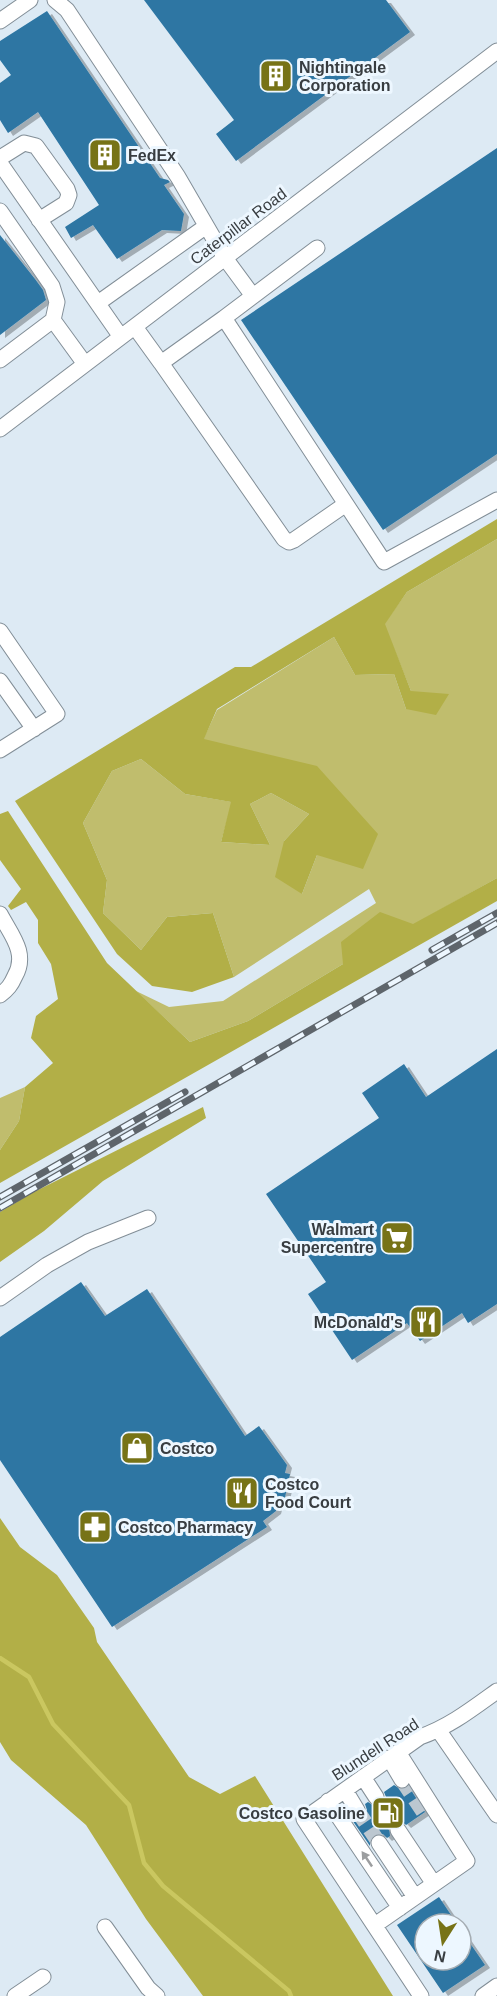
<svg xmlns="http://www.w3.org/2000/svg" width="497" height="1996" viewBox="0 0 497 1996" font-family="Helvetica,sans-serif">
  <defs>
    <filter id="shadow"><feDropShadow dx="5" dy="3" stdDeviation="0" flood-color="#0004"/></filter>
  </defs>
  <rect width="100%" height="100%" fill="#ddeaf4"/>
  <path fill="#c0bd6d" d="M497,539V878L343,964L248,1021L190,1042L136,991L169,1007L223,1001L376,903L369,889L234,977L213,913L167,917L141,950L103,913L107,880L83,823L112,771L141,759L185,794L232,802L221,842L270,845L250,804L271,793L309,814L284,841L302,894L317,855V767L203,740L217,710L334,637L355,675L394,674L406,709L411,691L384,624L407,592Z
    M25,1087L19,1121L0,1150V1098Z"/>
  <path fill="#b2af47" d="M497,519V539L407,592L385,624L411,691L449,694L436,715L406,709L394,674L355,675L334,637L217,709L204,739L317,766L378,834L363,869L317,855L302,894L275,877L284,841L309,814L271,793L250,804L270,845L221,842L231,802L185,794L141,759L112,771L83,823L107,880L103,913L141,950L167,917L213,913L234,977L192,992L152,986L117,954L15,801L235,667H251Z
    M8,811L107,963L190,1042L248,1021L343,964L341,942L380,912L413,924L497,878V901L0,1183V1150L19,1121L25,1087L53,1063L31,1038L36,1016L58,999L51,964L38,943V920L26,902L11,910L8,906L21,889L0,860V814Z
    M203,1107L206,1118L103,1181L44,1231L0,1262V1212L30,1194Z
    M0,1518L20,1547L57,1575L94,1628L97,1642L189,1777L220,1794L255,1776L393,1996H203L146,1919L86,1825L11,1760L0,1742Z"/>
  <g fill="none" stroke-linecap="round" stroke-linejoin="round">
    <path stroke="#cac760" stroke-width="4.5" d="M0,1658L29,1677L53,1724L129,1805L144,1863L163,1886L289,1991L291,1996"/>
  </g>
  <path fill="#2d76a3" filter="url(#shadow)" d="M144,0H386L410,32L236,161L216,134L234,120Z
    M47,11L160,178L168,180L170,182L164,185L184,214L181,231L162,230L117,259L93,225L71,238L65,227L99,205L38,112L8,133L0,120V83L11,75L0,60V41Z
    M497,148V454L383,530L241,320Z
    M0,235L35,279L43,290L46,300L0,335Z
    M497,1049V1304L468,1323L462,1313L420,1341L407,1323L352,1360L308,1294L326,1282L266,1194L379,1118L362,1093L404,1064L426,1097Z
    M81,1282L105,1316L147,1289L245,1436L259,1426L287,1465L285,1473L290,1474L284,1502L279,1500L276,1511L263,1521L267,1527L112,1627L0,1460V1337Z
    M394,1785L402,1790L409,1787L425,1812L406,1825L402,1821L393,1822L389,1826L390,1836L387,1838L383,1834L374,1835L370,1839V1846L350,1817L357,1820L362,1818L367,1810L365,1804L368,1802L376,1807L382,1805L386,1797L384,1792Z
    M439,1897L457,1924H425V1960H461V1930L485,1965L443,1993L397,1925Z"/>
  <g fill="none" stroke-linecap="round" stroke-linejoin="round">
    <path stroke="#bcc7d0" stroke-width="15" stroke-dasharray="15 8" stroke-linecap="butt" d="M402,1780L424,1813
      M376,1797L398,1830
      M357,1810L379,1843"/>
    <g stroke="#828e97" stroke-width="17">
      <path id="minor" d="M55,0L67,10L178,177L225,258L253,296
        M0,21L30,0
        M0,158L24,143L36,146L67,189L69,195L66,203L39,220
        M0,163L121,337
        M0,211L52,286L57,302L53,320
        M317,248L224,318L384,562L497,500
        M98,303L205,227
        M135,327L161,363L224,318
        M0,360L53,320L85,364
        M161,363L284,539L289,542L294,540L346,504
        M0,429L497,51
        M0,631L57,714L0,750
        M0,681L34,729
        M0,914C11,935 28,953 15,976C11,985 8,989 0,995
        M0,1298L47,1265L88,1242L148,1218
        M439,1731L497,1815
        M389,1758L402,1780
        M363,1777L376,1797
        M345,1790L357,1810
        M328,1801L400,1908
        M398,1830L434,1884
        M379,1843L415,1897
        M375,1925L467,1861L398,1752
        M105,1927L148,1988L157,1996
        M15,1996L43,1977
        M421,1996L304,1819L420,1737C449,1727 472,1709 497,1691
        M483,1996L497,1986"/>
    </g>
    <use href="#minor" stroke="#fff" stroke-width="15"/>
    <g stroke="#5e656b" stroke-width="7">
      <path id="rail" d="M432,950L497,913
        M0,1197L185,1092
        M0,1208L497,923"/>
    </g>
    <use href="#rail" stroke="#edf7ff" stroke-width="4.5" stroke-dasharray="14" stroke-linecap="butt"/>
  </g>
  <defs><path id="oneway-solid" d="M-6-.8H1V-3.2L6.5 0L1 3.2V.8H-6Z" transform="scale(1.5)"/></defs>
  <use fill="#9c9ea0" href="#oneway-solid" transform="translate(367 1859) rotate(-124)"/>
  <defs>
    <g id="building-square" transform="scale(1.725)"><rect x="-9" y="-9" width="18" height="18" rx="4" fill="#777317" stroke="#edf7ff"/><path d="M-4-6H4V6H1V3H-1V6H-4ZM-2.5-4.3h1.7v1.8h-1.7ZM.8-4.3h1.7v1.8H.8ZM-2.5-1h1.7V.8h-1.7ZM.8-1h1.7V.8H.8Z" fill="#fff"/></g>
    <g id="supermarket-square" transform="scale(1.725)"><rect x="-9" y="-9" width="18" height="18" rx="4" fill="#777317" stroke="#edf7ff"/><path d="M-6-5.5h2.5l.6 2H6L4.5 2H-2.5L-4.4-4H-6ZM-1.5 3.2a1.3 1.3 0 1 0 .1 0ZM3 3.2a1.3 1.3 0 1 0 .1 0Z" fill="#fff"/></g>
    <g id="restaurant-square" transform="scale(1.725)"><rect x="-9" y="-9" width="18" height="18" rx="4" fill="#777317" stroke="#edf7ff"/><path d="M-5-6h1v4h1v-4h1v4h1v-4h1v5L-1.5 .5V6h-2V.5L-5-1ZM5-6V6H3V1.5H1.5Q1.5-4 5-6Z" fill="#fff"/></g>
    <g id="shop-square" transform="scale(1.725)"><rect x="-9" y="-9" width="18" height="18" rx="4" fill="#777317" stroke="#edf7ff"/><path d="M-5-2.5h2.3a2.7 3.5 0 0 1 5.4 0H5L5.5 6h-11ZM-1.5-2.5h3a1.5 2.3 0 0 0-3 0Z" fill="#fff"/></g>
    <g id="pharmacy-square" transform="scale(1.725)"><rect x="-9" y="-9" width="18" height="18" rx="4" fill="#777317" stroke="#edf7ff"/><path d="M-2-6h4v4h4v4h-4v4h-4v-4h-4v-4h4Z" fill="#fff"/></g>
    <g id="fuel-square" transform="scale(1.725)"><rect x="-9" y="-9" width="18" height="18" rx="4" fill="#777317" stroke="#edf7ff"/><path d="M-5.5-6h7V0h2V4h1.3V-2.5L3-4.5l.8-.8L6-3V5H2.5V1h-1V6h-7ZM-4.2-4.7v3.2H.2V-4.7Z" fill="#fff"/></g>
  </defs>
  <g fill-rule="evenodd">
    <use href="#building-square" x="276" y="76"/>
    <use href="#building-square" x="105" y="155"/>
    <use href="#supermarket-square" x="397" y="1238"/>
    <use href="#restaurant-square" x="426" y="1322"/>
    <use href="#shop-square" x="137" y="1448"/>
    <use href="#restaurant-square" x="242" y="1493"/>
    <use href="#pharmacy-square" x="95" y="1527"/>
    <use href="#fuel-square" x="388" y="1813"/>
  </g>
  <g text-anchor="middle" stroke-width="6" stroke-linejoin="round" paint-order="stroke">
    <g font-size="16" font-weight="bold" fill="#383d41" stroke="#edf7ff" text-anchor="start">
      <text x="299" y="73">Nightingale<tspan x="299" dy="18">Corporation</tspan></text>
      <text x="128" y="161">FedEx</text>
      <text x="374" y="1235" text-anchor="end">Walmart<tspan x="374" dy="18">Supercentre</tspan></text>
      <text x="403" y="1328" text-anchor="end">McDonald's</text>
      <text x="160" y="1454">Costco</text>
      <text x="265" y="1490">Costco<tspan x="265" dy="18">Food Court</tspan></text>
      <text x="118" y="1533">Costco Pharmacy</text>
      <text x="365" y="1819" text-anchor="end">Costco Gasoline</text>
    </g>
    <g font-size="16" fill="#383d41" stroke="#edf7ff">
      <text transform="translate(238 226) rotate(-37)" y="6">Caterpillar Road</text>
      <text transform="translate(375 1749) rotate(-33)" y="6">Blundell Road</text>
    </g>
  </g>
  <g transform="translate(443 1942) rotate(192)"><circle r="28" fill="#edf7ff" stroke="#a5adb3" stroke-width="1.5"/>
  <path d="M0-4.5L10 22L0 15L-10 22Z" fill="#777317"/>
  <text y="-9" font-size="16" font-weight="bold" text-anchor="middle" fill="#383d41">N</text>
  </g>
</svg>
